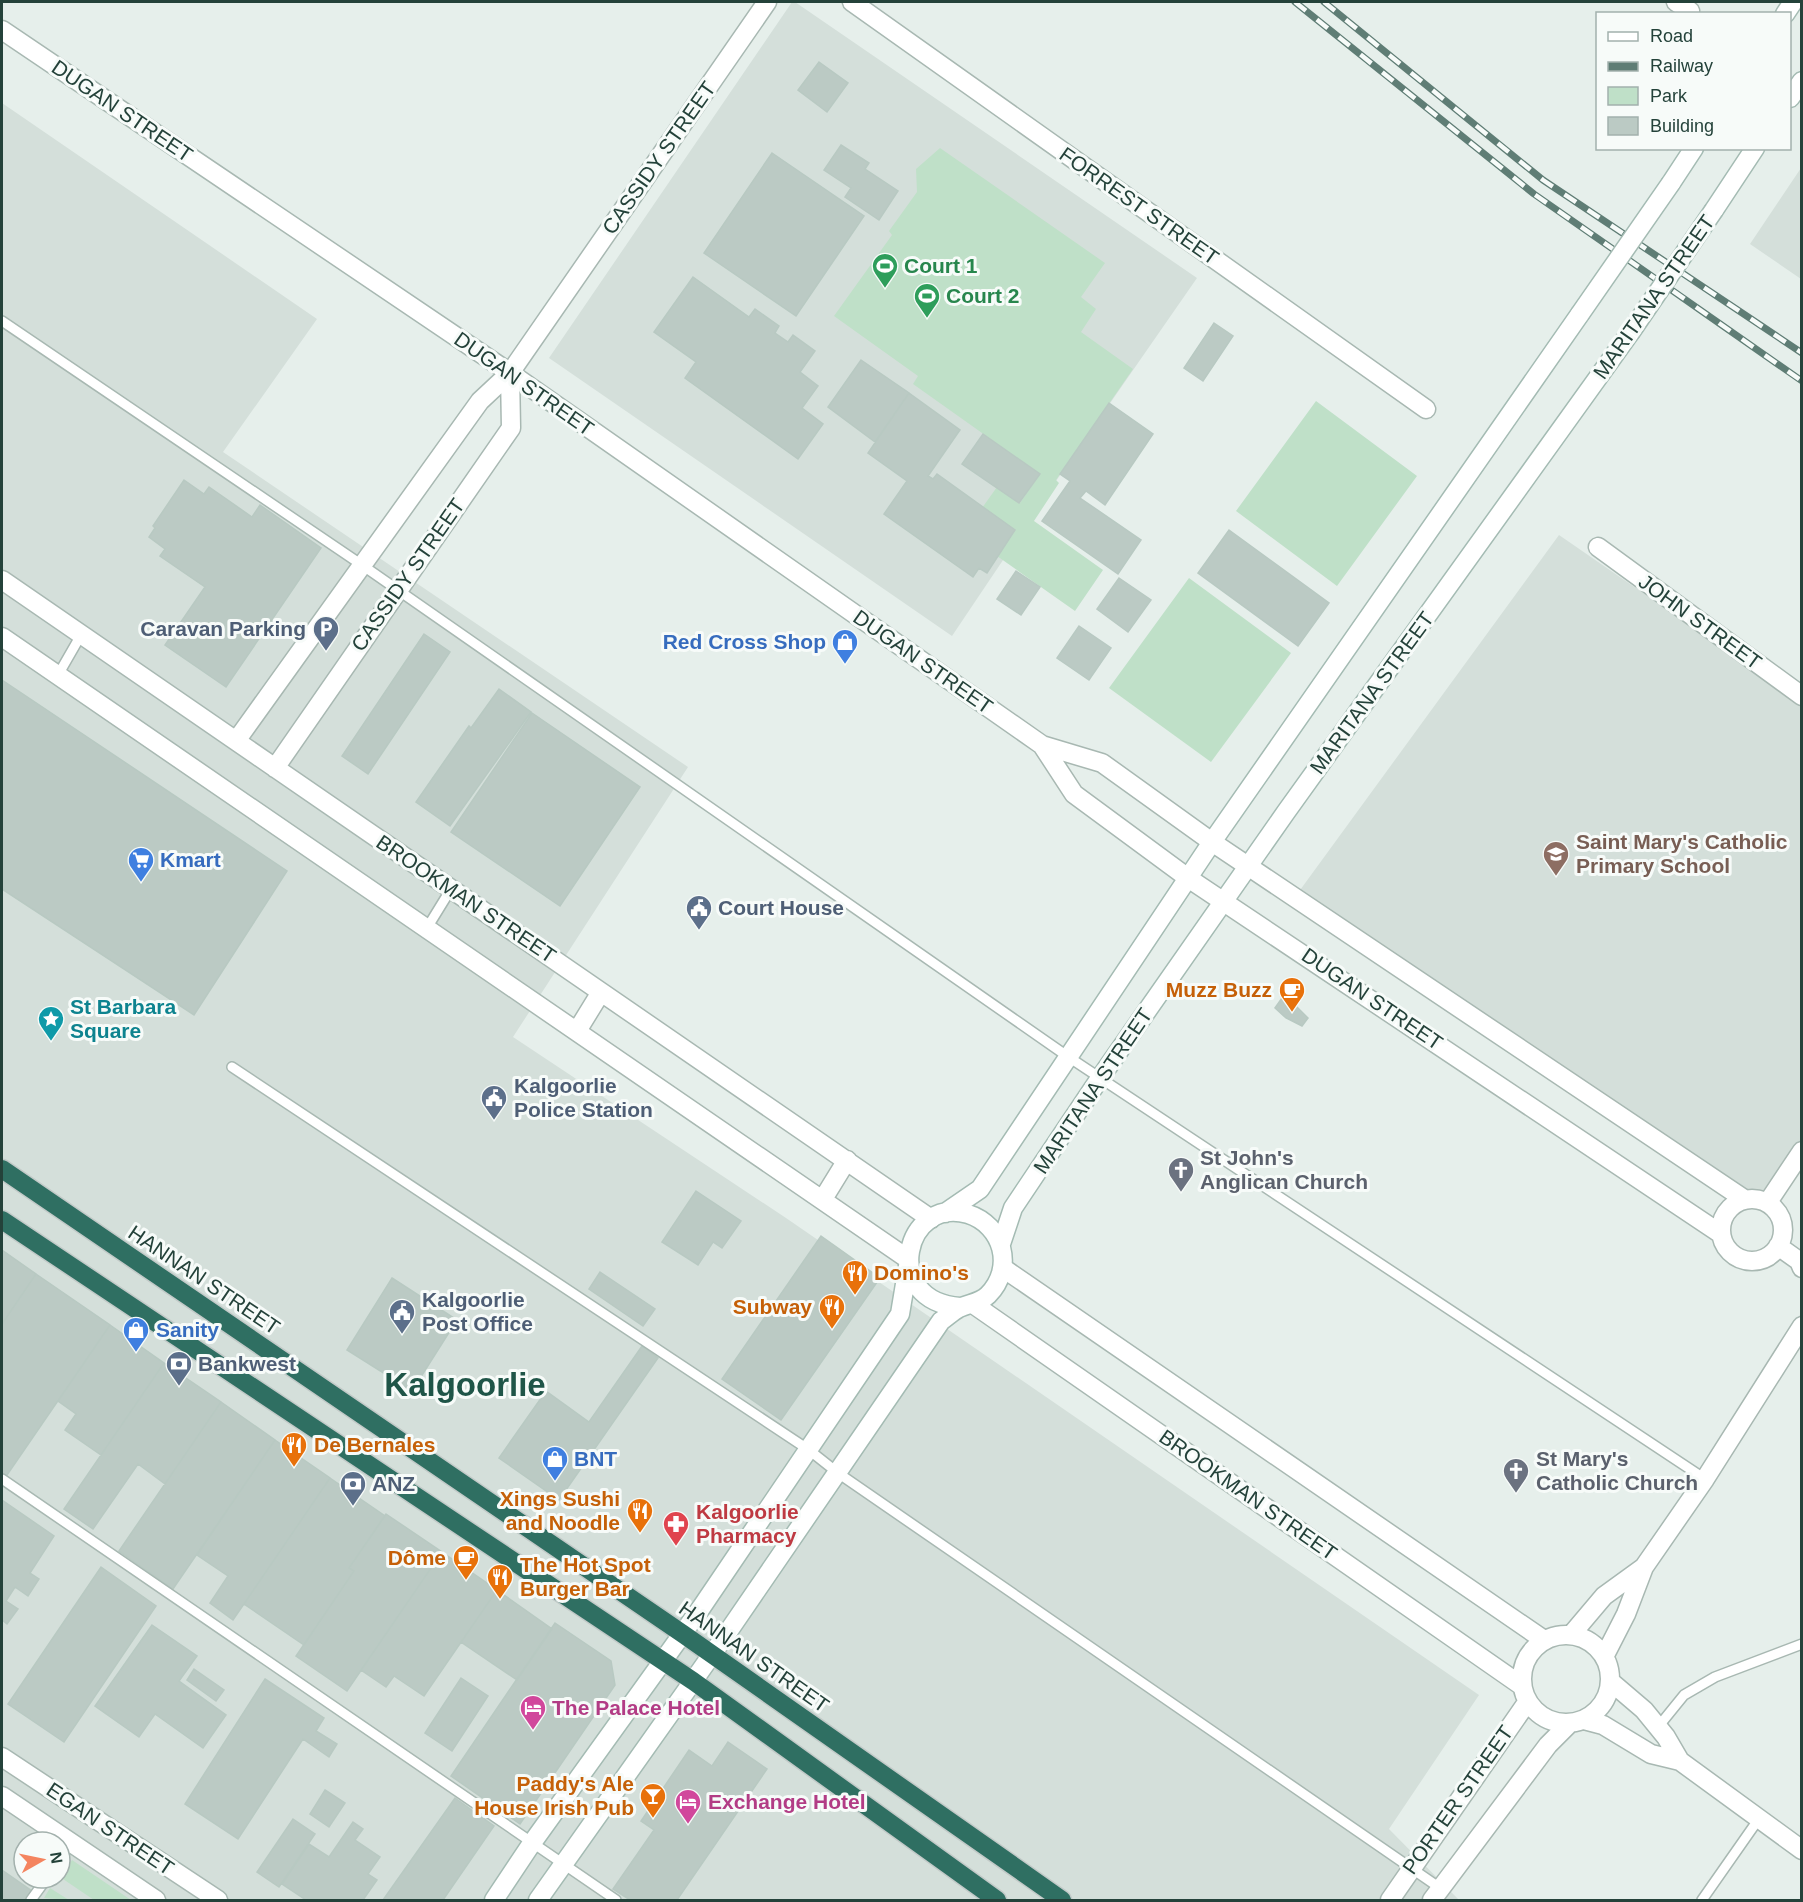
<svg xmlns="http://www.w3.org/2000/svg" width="1803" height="1902" viewBox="0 0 1803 1902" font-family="Arial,sans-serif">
  <rect width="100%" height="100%" fill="#e6efeb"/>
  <path fill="#d4dfda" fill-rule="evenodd" d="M792,2H795L1197,278L1056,481L952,636L549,358Z
    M2,103L317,319L223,452L688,767L513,1037L786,1218L1479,1695L1389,1829L1459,1900H2ZM24,1842H60V1878H24Z
    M1801,168V279L1750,244Z
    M1559,535L1801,702V1151L1768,1202L1744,1199L1295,897Z"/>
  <path fill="#bfe0c8" d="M940,148L1105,263L1081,297L1096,309L1081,332L1133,369L1056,480L1059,483L1034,521L1103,570L1075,611L997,556L1015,530L982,508L997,487L1020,503L1040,474L913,384L918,376L834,316L892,235L889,231L917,192L916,169Z
    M1316,401L1417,476L1337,586L1236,511Z
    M1189,578L1291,653L1211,762L1109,688Z
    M72,1860L131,1900H94L60,1877Z
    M50,1888L69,1900L44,1898Z"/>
  <path fill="#bbcac4" stroke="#b8c9c2" stroke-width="1.5" d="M819,62L848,83L827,112L798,90Z
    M841,145L869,163L865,169L898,191L879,220L845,197L851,188L824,170Z
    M772,153L864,216L796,316L704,253Z
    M693,277L749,317L755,309L779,326L775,333L788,342L793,335L815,351L800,372L818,386L802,408L823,424L798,459L685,378L696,362L654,332Z
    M1214,323L1233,336L1203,381L1184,368Z
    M861,360L909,393L875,442L828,407Z
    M909,393L960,430L928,476L933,479L937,474L1015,530L987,573L979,568L973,577L884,514L907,481L868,453Z
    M1109,403L1153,434L1105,505L1086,491L1080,498L1141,540L1118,574L1042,521L1070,481L1060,474Z
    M983,434L1040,474L1019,503L962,464Z
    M184,480L204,494L209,487L252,517L260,505L321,548L226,687L165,645L205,587L160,556L165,549L149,537L155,528L153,526Z
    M1229,530L1329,603L1298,646L1198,573Z
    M1016,571L1040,587L1021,615L997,599Z
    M1119,578L1151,600L1128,632L1097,609Z
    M1079,626L1111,648L1089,680L1057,658Z
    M424,634L450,652L368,774L342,756Z
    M2,680L287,871L194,1015L2,889Z
    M499,689L531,712L450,826L416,802L469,726L471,728Z
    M532,713L640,787L560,906L451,832Z
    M1282,998L1296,1006L1308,1018L1302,1026L1286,1018L1275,1008Z
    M696,1191L741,1221L722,1248L713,1242L698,1265L662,1242Z
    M821,1236L880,1278L781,1420L722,1379Z
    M2,1250L36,1274L2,1324Z
    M600,1272L655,1309L643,1326L589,1289Z
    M36,1274L110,1325L5,1478L2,1476V1324Z
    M392,1278L457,1320L412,1391L347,1350Z
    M110,1325L164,1363L101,1455L65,1430L76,1414L58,1401Z
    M642,1346L658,1358L559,1500L499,1458L546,1391L589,1422Z
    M164,1363L221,1402L165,1484L138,1464L93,1529L64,1509Z
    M221,1402L275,1440L173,1589L119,1551Z
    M275,1440L330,1478L233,1620L210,1603L228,1576L197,1555Z
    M330,1478L385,1516L349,1568L354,1571L304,1645L244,1604Z
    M2,1500L54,1536L30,1573L39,1579L28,1596L15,1587L6,1601L18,1609L7,1624L2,1620Z
    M386,1514L442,1552L347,1691L296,1656L354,1571L349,1568Z
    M442,1552L497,1590L424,1696L394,1676L386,1687L361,1670Z
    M101,1567L156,1606L64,1742L8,1704Z
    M497,1590L552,1629L517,1680L461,1642Z
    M555,1623L611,1661L615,1685L520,1824L451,1776Z
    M152,1625L197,1656L179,1681L226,1715L203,1748L155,1714L139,1737L95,1706Z
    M194,1669L224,1690L216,1701L187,1680Z
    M461,1678L488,1696L452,1751L425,1733Z
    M265,1679L324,1718L316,1731L337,1744L329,1757L303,1739L238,1839L185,1804Z
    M728,1742L767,1769L677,1900H630L613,1889L654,1830L641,1821L689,1750L712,1766Z
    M325,1790L345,1803L329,1827L310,1814Z
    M455,1798L494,1826L443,1900H383Z
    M293,1819L315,1834L279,1887L257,1872Z
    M353,1822L363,1829L355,1840L380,1857L368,1874L377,1880L363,1900H306L282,1884L309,1844L329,1857Z
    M2,1870L32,1891L26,1900H2Z"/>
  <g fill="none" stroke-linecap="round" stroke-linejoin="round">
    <g stroke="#a8b8b2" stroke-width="12">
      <path id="lane" d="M2,321L362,565L1067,1056L1705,1479
        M58,675L81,635
        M427,928L451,889
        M232,1067L809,1450L838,1473L1440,1888
        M2,1479L616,1900
        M1658,1727L1684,1695L1715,1677L1802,1644
        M60,1859L71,1843
        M31,1900L47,1878
        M1702,1900L1758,1820"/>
    </g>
    <g stroke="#a8b8b2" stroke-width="21">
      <path id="street" d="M852,2L1426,409
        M1676,2L1690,11
        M2,30L510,373L1042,745L1102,763L1212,842L1744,1199
        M1598,547L1802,696
        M2,580L931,1219
        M2,637L908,1259
        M236,741L480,401L510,373L767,2
        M1042,745L1074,794L1188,878L1721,1234
        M275,768L511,428L510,373
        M577,1031L601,992
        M823,1199L847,1160
        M1721 1230a31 31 0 1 1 62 0a31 31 0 1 1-62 0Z
        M1768,1202L1802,1151
        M1778,1246L1799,1261L1802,1268
        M1003,1268L1544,1640
        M973,1304L1522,1686
        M1571,1635L1604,1596L1644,1567
        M1522 1679a44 44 0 1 1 88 0a44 44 0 1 1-88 0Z
        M1604,1657L1626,1614L1644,1567L1705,1479L1802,1326
        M1610,1681L1644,1710L1666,1737L1680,1761L1802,1850
        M1584,1720L1603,1725L1651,1754L1680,1761
        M2,1757L218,1900
        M2,1796L156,1900
        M1390,1900L1528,1701
        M1432,1900L1548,1745L1569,1724"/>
    </g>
    <g stroke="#a4bbb3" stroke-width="21">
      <path id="secondary" d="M1785,14L1793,2
        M1790,98L1802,81
        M1671,183L1694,148
        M1714,210L1755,148
        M945,1213L980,1189L1212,842L1580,314
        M1001,1244L1013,1208L1100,1078L1286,812L1630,333
        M494,1900L532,1843L701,1608L900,1314L908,1266
        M538,1900L730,1629L941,1321C947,1317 953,1311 959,1308C970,1303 980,1303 988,1295C1015,1268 1003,1225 968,1214C905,1195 879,1301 960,1307"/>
    </g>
    <g stroke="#c2cac8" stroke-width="21">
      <path id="highway" d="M2,1169L683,1634L1062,1900
        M2,1220L693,1681L997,1900"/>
    </g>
    <use href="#lane" stroke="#fff" stroke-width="9"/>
    <use href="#street" stroke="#fff" stroke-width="18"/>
    <use href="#secondary" stroke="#fff" stroke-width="18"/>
    <use href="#highway" stroke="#2f6f62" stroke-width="18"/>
    <g stroke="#5f7d75" stroke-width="7">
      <path id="rail" d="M1295,2L1534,194L1802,381
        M1324,2L1543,180L1802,353"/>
    </g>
    <use href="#rail" stroke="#f7fbf9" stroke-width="4.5" stroke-dasharray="14" stroke-linecap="butt"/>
    <g stroke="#a4bbb3" stroke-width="21" stroke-linecap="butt">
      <path id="secondary-bridge" d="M1580,314L1671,183
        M1630,333L1714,210"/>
    </g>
    <use href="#secondary-bridge" stroke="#fff" stroke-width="18"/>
  </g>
  <defs>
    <g id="stadium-pin" transform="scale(1.35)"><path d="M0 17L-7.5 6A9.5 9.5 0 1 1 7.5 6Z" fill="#2e9e5b" stroke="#f7fbf9"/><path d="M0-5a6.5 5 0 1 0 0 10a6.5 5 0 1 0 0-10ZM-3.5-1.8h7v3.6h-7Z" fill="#fff"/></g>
    <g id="parking-pin" transform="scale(1.35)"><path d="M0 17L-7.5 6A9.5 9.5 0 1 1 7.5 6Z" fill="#5c6f8a" stroke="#f7fbf9"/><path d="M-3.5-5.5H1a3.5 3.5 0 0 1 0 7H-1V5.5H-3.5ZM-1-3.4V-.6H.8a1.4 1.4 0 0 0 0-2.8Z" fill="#fff"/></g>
    <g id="shop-pin" transform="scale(1.35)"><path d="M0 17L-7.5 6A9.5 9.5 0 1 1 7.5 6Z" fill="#3f7fe0" stroke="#f7fbf9"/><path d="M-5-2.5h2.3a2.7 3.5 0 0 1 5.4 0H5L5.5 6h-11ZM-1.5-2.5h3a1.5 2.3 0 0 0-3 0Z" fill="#fff"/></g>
    <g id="school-pin" transform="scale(1.35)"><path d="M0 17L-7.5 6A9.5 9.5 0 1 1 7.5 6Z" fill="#8d6e63" stroke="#f7fbf9"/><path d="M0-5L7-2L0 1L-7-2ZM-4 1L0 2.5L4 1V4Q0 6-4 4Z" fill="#fff"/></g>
    <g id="supermarket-pin" transform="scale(1.35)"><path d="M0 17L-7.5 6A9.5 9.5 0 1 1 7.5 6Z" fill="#3f7fe0" stroke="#f7fbf9"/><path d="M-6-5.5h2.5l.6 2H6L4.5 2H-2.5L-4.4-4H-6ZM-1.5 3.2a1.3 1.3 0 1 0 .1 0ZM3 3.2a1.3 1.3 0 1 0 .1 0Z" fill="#fff"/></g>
    <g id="civic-pin" transform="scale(1.35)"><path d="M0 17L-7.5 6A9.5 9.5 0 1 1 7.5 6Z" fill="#5c6f8a" stroke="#f7fbf9"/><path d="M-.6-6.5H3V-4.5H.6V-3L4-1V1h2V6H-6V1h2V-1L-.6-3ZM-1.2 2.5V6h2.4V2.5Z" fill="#fff"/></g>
    <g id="cafe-pin" transform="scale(1.35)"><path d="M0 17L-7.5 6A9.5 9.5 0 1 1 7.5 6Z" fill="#e8710a" stroke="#f7fbf9"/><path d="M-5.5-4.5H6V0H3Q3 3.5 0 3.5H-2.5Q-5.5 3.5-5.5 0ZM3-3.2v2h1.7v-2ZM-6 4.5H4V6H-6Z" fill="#fff"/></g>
    <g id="sight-pin" transform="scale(1.35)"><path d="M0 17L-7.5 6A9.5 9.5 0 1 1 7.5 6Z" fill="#0f9aa8" stroke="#f7fbf9"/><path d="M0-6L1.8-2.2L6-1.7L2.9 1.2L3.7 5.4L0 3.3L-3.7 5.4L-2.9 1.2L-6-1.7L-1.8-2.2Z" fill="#fff"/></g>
    <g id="church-pin" transform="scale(1.35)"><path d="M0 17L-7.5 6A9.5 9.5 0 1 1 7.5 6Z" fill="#6b7280" stroke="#f7fbf9"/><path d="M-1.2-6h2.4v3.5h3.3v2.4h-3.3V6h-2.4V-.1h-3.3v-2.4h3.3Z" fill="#fff"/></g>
    <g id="restaurant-pin" transform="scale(1.35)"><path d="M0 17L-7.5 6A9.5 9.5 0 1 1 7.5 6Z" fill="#e8710a" stroke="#f7fbf9"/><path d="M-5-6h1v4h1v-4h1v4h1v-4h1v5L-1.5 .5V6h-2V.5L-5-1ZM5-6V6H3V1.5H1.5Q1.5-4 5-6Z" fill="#fff"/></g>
    <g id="bank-pin" transform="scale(1.35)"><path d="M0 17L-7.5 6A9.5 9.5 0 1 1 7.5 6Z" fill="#5c6f8a" stroke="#f7fbf9"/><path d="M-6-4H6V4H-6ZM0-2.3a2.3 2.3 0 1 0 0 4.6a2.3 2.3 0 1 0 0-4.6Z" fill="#fff"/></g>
    <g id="pharmacy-pin" transform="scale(1.35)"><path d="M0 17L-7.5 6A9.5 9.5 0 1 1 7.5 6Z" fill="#e0444e" stroke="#f7fbf9"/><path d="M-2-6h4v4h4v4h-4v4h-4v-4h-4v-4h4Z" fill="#fff"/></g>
    <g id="hotel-pin" transform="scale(1.35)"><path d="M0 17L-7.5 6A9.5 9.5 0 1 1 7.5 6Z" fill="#d1479c" stroke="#f7fbf9"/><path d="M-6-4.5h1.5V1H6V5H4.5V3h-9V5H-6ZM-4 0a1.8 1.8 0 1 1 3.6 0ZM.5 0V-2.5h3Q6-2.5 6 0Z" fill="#fff"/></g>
    <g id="bar-pin" transform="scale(1.35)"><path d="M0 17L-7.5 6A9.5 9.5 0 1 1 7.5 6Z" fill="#e8710a" stroke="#f7fbf9"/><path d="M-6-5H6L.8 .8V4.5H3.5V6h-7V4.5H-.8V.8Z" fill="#fff"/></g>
  </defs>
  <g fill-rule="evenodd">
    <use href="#stadium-pin" x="885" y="266"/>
    <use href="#stadium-pin" x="927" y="296"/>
    <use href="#parking-pin" x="326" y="629"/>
    <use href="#shop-pin" x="845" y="642"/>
    <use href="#school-pin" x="1556" y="854"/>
    <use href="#supermarket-pin" x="141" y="860"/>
    <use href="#civic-pin" x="699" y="908"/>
    <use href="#cafe-pin" x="1292" y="990"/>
    <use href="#sight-pin" x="51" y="1019"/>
    <use href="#civic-pin" x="494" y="1098"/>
    <use href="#church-pin" x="1181" y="1170"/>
    <use href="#restaurant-pin" x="855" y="1273"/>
    <use href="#restaurant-pin" x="832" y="1307"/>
    <use href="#civic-pin" x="402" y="1312"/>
    <use href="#shop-pin" x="136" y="1330"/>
    <use href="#bank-pin" x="179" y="1364"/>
    <use href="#restaurant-pin" x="294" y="1445"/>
    <use href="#shop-pin" x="555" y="1459"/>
    <use href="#church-pin" x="1516" y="1471"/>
    <use href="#bank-pin" x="353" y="1484"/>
    <use href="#restaurant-pin" x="640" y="1511"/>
    <use href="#pharmacy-pin" x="676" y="1524"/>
    <use href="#cafe-pin" x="466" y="1558"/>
    <use href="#restaurant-pin" x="500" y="1577"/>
    <use href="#hotel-pin" x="533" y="1708"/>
    <use href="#bar-pin" x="653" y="1796"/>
    <use href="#hotel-pin" x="688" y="1802"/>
  </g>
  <g text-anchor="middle" stroke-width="6" stroke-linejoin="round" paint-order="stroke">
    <g font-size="21" fill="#24423a" stroke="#f7fbf9">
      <text transform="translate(122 111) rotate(34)" y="7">DUGAN STREET</text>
      <text transform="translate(659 158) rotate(-55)" y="7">CASSIDY STREET</text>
      <text transform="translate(1139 206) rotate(35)" y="7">FORREST STREET</text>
      <text transform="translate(1654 297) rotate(-55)" y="7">MARITANA STREET</text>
      <text transform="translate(524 384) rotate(35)" y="7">DUGAN STREET</text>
      <text transform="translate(408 575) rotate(-55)" y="7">CASSIDY STREET</text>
      <text transform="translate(1700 622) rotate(36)" y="7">JOHN STREET</text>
      <text transform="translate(923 662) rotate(35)" y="7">DUGAN STREET</text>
      <text transform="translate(1372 693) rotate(-54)" y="7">MARITANA STREET</text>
      <text transform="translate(466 899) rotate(34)" y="7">BROOKMAN STREET</text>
      <text transform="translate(1372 999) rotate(34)" y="7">DUGAN STREET</text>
      <text transform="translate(1093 1091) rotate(-56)" y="7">MARITANA STREET</text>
      <text transform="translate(204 1280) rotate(34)" y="7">HANNAN STREET</text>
      <text transform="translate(1248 1495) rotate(35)" y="7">BROOKMAN STREET</text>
      <text transform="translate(754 1657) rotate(35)" y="7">HANNAN STREET</text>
      <text transform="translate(1458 1800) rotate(-55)" y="7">PORTER STREET</text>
      <text transform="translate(110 1829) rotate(34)" y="7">EGAN STREET</text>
    </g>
    <g font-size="21" font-weight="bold" fill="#27864d" stroke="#f7fbf9" text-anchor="start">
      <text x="904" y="273">Court 1</text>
      <text x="946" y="303">Court 2</text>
    </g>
    <g font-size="21" font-weight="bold" fill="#4e5e75" stroke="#f7fbf9" text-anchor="start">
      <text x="306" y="636" text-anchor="end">Caravan Parking</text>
      <text x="718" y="915">Court House</text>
      <text x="514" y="1093">Kalgoorlie<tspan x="514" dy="24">Police Station</tspan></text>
      <text x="422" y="1307">Kalgoorlie<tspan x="422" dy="24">Post Office</tspan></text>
      <text x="198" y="1371">Bankwest</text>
      <text x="372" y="1491">ANZ</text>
    </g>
    <g font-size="21" font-weight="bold" fill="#366cbe" stroke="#f7fbf9" text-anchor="start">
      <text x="826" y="649" text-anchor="end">Red Cross Shop</text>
      <text x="160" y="867">Kmart</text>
      <text x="156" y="1337">Sanity</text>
      <text x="574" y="1466">BNT</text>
    </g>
    <g font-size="21" font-weight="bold" fill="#785e54" stroke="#f7fbf9" text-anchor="start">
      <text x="1576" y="849">Saint Mary's Catholic<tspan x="1576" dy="24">Primary School</tspan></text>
    </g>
    <g font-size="21" font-weight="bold" fill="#c56008" stroke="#f7fbf9" text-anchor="end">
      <text x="1272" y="997">Muzz Buzz</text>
      <text x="874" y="1280" text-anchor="start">Domino's</text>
      <text x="812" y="1314">Subway</text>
      <text x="314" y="1452" text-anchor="start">De Bernales</text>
      <text x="620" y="1506">Xings Sushi<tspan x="620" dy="24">and Noodle</tspan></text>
      <text x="446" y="1565">Dôme</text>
      <text x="520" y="1572" text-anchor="start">The Hot Spot<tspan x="520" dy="24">Burger Bar</tspan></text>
      <text x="634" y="1791">Paddy's Ale<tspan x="634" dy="24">House Irish Pub</tspan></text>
    </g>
    <g font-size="21" font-weight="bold" fill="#0d838f" stroke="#f7fbf9" text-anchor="start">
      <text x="70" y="1014">St Barbara<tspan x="70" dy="24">Square</tspan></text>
    </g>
    <g font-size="21" font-weight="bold" fill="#5b616d" stroke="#f7fbf9" text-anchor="start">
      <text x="1200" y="1165">St John's<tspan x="1200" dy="24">Anglican Church</tspan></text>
      <text x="1536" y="1466">St Mary's<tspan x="1536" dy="24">Catholic Church</tspan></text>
    </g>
    <g font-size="21" font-weight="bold" fill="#be3a42" stroke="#f7fbf9" text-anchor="start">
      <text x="696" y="1519">Kalgoorlie<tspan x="696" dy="24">Pharmacy</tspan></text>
    </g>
    <g font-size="21" font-weight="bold" fill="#b23c85" stroke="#f7fbf9" text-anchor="start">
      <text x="552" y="1715">The Palace Hotel</text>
      <text x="708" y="1809">Exchange Hotel</text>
    </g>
    <g font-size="33" font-weight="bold" fill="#1f5548" stroke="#f7fbf9">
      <text x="465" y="1396">Kalgoorlie</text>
    </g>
  </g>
  <rect width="1803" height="1902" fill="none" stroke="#24423a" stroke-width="6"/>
  <rect x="1596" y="12" width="195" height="138" fill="#f7fbf9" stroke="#a3b1ad" stroke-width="1.5"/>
  <rect x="1608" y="32" width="30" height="9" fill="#ffffff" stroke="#a3b1ad" stroke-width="1.5"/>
  <text x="1650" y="42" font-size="18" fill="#24423a">Road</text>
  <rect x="1608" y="62" width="30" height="9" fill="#5f7d75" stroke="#a3b1ad" stroke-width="1.5"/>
  <text x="1650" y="72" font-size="18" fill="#24423a">Railway</text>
  <rect x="1608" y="87" width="30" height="18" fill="#bfe0c8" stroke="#a3b1ad" stroke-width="1.5"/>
  <text x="1650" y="102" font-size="18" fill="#24423a">Park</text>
  <rect x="1608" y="117" width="30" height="18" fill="#bbcac4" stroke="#a3b1ad" stroke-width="1.5"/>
  <text x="1650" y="132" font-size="18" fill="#24423a">Building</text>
  <g transform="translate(42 1860) rotate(81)"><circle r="28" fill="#f7fbf9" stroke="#a3b1ad" stroke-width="1.5"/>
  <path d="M0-4.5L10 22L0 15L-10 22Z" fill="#f4845f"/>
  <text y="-9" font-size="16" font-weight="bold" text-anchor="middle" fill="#24423a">N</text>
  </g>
</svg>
